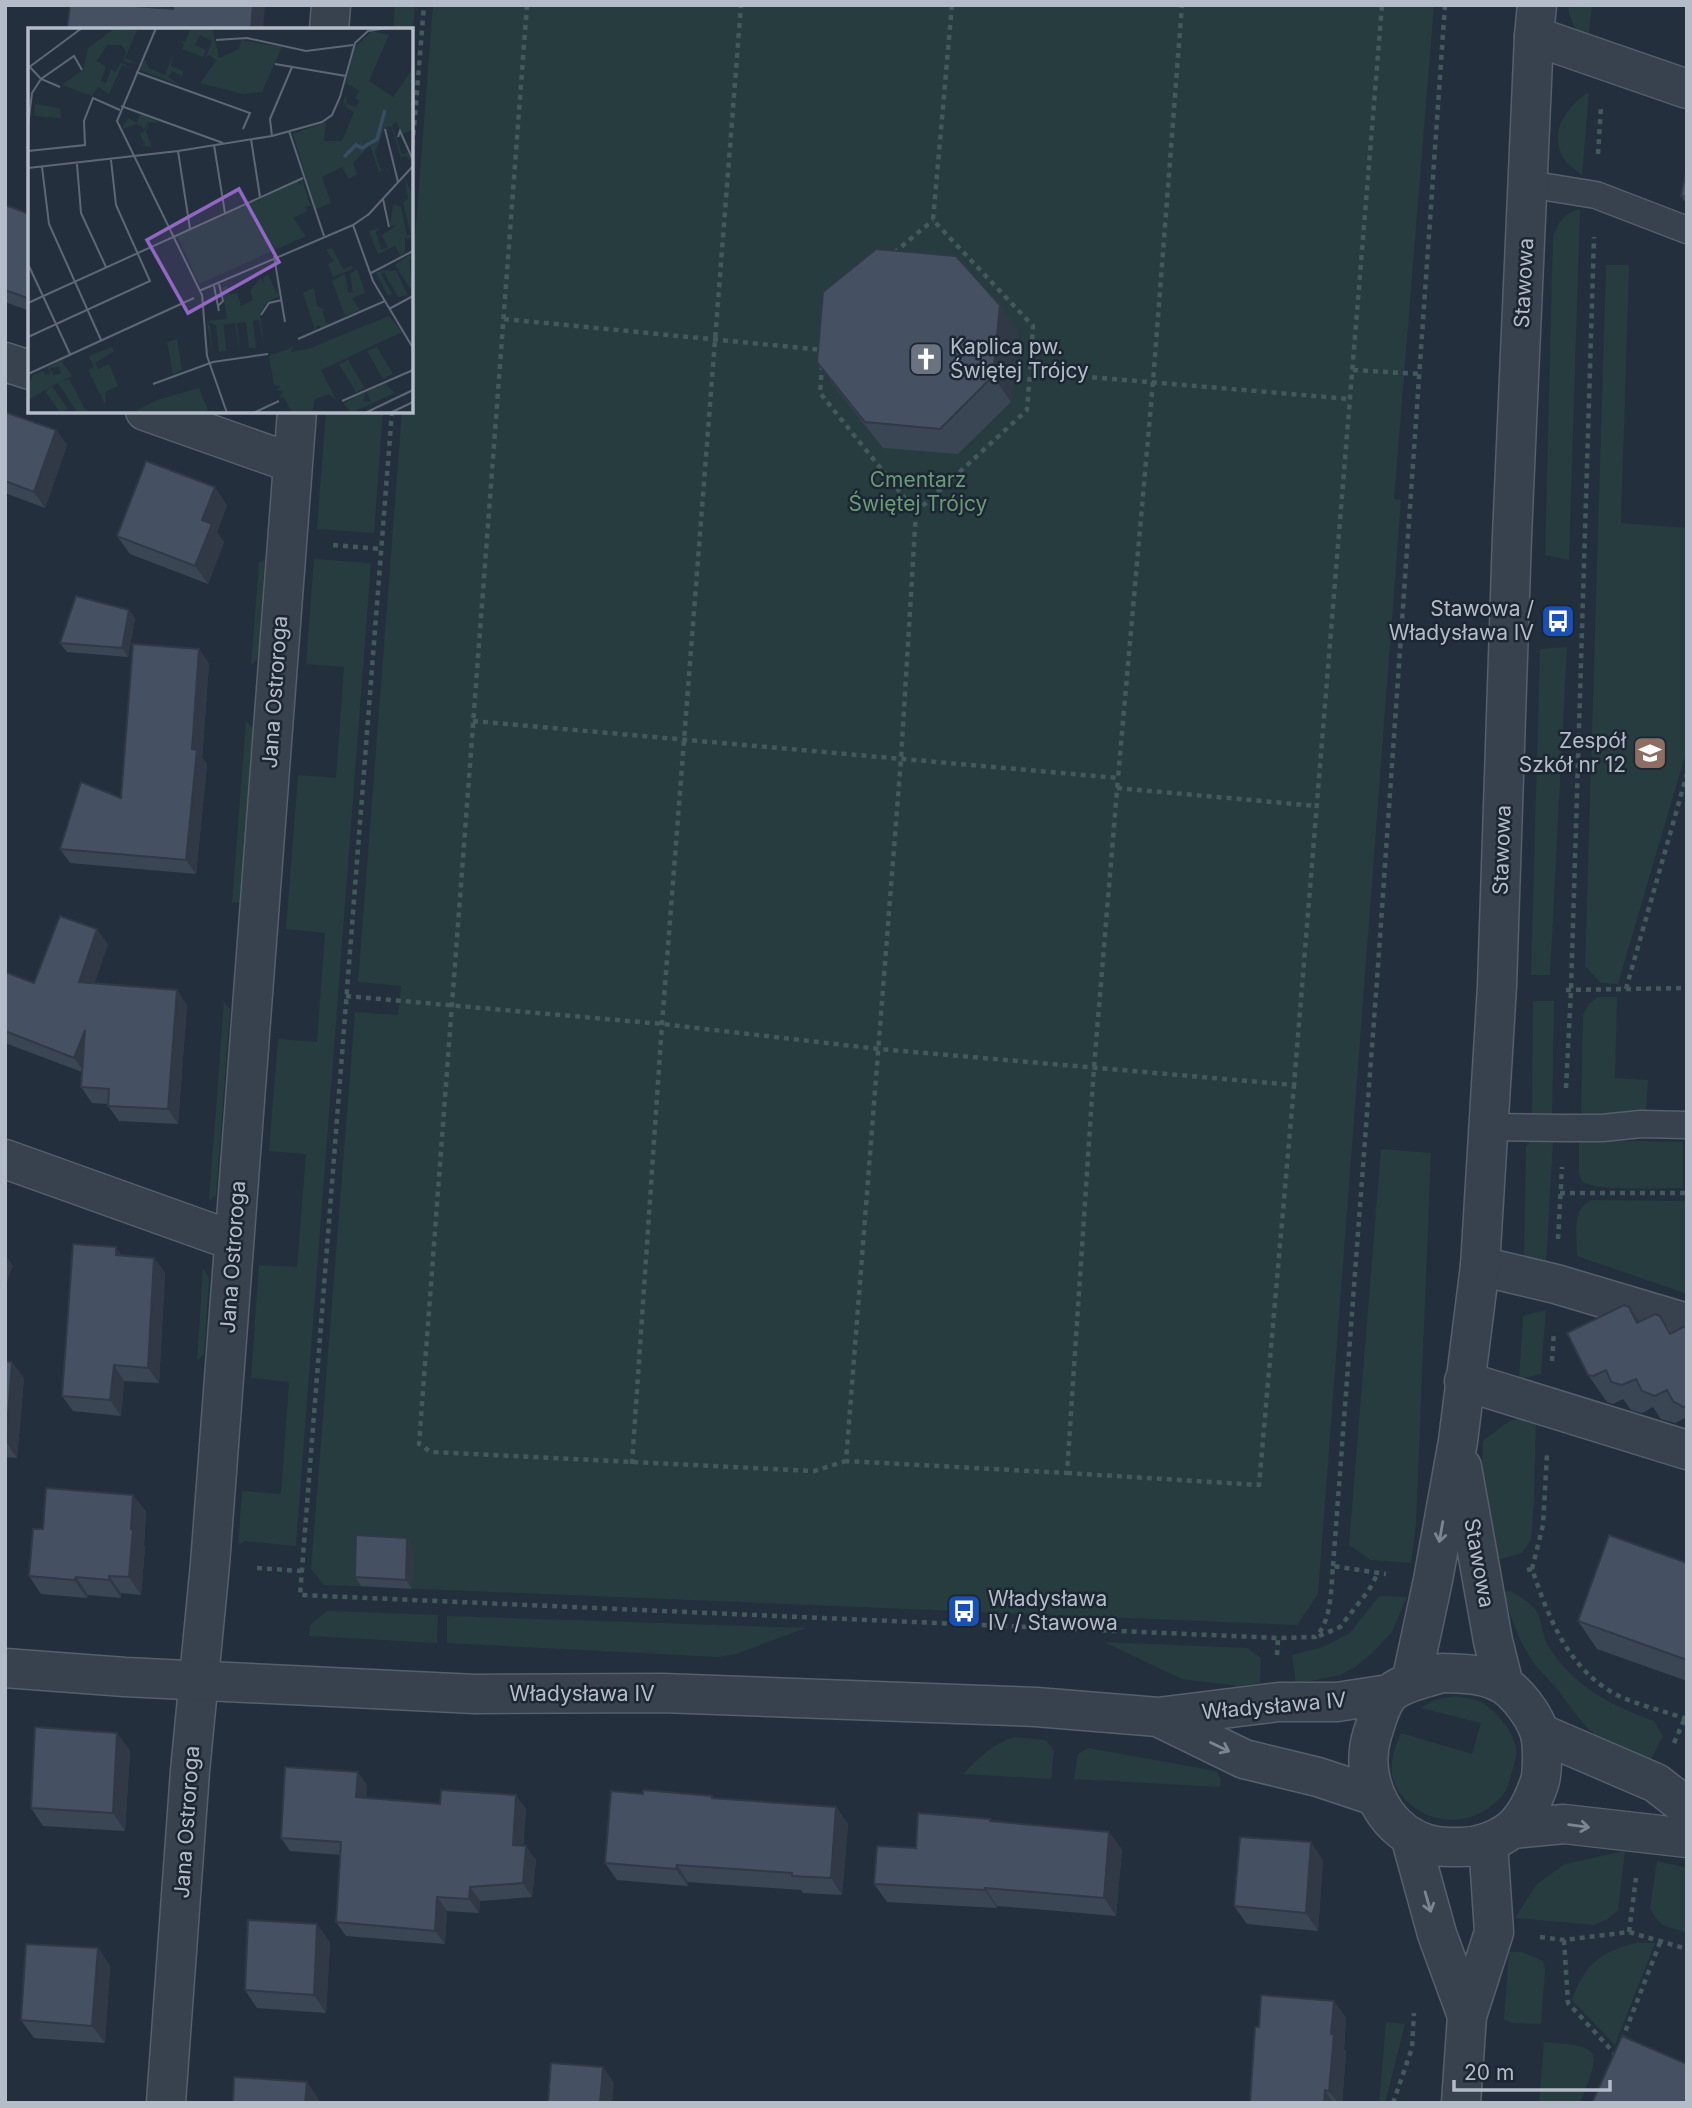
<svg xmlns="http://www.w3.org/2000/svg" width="1692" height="2108" viewBox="0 0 1692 2108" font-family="Inter,sans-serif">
  <rect width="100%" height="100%" fill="#242f3e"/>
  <path fill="#263c3f" d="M395,5H415L411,53V30H393Z
    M433,5H1434L1394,499L1401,500L1318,1594L1297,1625L324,1585L311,1569L355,1012L398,1015L401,986L358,982L402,411H411V290Z
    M1568,5H1592L1588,43C1577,31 1569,22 1568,5Z
    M1589,92L1582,175C1577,171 1569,166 1565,160C1547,134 1566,106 1589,92Z
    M1580,209L1569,560L1545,555L1553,236C1559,222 1564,213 1580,209Z
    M1606,265H1629L1621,523L1687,528V749L1618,984L1601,983L1585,966Z
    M326,411H383L374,533L317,529Z
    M265,559L258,658L251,665L259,563Z
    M314,559L371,563L296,1546L245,1541L238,1545L242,1491L281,1494L289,1382L251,1378L259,1265L297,1267L306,1154L269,1151L278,1039L317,1042L325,933L286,929L298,775L336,778L344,667L306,664Z
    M1567,647L1550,975H1531L1540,649Z
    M246,721L253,728L240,902L232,903Z
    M1598,997H1617L1615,1078L1648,1080L1646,1111L1581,1116L1583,1015L1589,1004Z
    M1533,1001H1554L1552,1115H1532Z
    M224,1002L230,1009L216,1195L209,1201Z
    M1534,1139H1553L1546,1264L1524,1256L1526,1146Z
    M1579,1140L1683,1142V1188C1663,1188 1600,1191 1585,1183C1580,1180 1581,1178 1579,1173Z
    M1381,1149L1431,1153L1416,1524L1411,1563L1371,1560L1349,1545Z
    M1592,1200L1687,1201V1294L1577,1256C1577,1236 1571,1208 1592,1200Z
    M203,1268L209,1278L204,1354L197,1361Z
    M1546,1310L1541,1374L1519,1379L1523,1316Z
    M1522,1418L1536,1419L1534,1501L1531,1540L1522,1553L1497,1560L1482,1466L1483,1441L1509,1421Z
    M1511,1591C1518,1596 1528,1601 1533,1607C1543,1617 1541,1635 1549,1647C1574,1687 1612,1706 1654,1721L1663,1736L1650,1761C1631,1753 1613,1746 1596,1735C1580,1723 1570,1706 1558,1690C1549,1679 1537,1669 1530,1657C1517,1637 1510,1615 1503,1592Z
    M1379,1596L1407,1597L1392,1632L1371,1654L1355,1667L1340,1675L1296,1684L1292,1655L1323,1647L1350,1633Z
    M327,1611L438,1615L437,1643L309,1636L310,1625Z
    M447,1616L806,1628L736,1654L718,1657L447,1643Z
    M1104,1642L1247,1648L1261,1658L1260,1683L1237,1686L1182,1679Z
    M1455,1696C1463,1698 1474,1698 1481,1702C1496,1711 1514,1731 1516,1749C1517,1757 1513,1768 1511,1775C1509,1784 1506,1793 1499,1799C1472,1827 1430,1827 1404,1798C1385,1778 1391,1756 1401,1733L1472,1754L1481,1723L1421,1708L1434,1700Z
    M1014,1737L1046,1740L1054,1751L1051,1779L963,1774C979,1758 992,1744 1014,1737Z
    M1088,1748L1216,1771L1221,1779L1220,1787L1074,1779L1078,1754Z
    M1625,1851L1618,1910L1608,1919L1594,1925L1515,1918L1536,1885L1565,1864Z
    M1657,1861L1687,1868V1933L1663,1925L1655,1917L1650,1908Z
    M1635,1943H1655L1615,2045L1572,2000C1585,1964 1599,1953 1635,1943Z
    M1509,1952H1522L1543,1961L1545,1969L1541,2024L1513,2023L1504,2019Z
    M1386,2022L1405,2024L1385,2103H1379Z
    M1544,2042C1604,2046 1601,2050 1580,2103H1539Z"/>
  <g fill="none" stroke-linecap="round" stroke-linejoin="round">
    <g stroke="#565f6c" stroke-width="29">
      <path id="service" d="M1528,184L1596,195L1687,230
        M1489,1127L1564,1128H1602L1641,1124L1687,1125"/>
    </g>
    <g stroke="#565f6c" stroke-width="41">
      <path id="minor" d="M329,30L331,5
        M1534,36L1687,89
        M5,362L30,370
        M145,411L292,463
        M5,1159L234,1241
        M1480,1266L1556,1284L1687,1323
        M1464,1381L1687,1450
        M166,2103L190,1771L210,1564L297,411"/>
    </g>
    <g stroke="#565f6c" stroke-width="41">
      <path id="tertiary" d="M1462,1467L1493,1641L1504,1685
        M5,1668L125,1677L475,1694L662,1693L1036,1707L1158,1717L1279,1702H1337L1389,1694
        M1442,1673C1463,1674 1485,1673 1504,1685C1518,1694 1534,1716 1539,1731C1543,1742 1543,1774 1539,1784C1533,1801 1526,1817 1512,1829C1497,1841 1476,1848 1457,1847C1450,1847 1442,1847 1436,1846C1386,1837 1358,1781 1372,1735C1376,1723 1380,1706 1388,1696C1398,1683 1427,1678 1442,1673Z
        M1411,1682L1433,1580L1458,1441L1480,1266L1497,986L1512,536L1534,36L1537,5
        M1158,1717L1244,1759L1318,1777L1375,1796
        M1540,1733L1656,1783L1687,1807
        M1512,1829L1564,1824L1687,1838
        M1410,1836L1437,1934L1467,2016
        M1461,2103L1467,2016L1494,1932L1488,1842"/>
    </g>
    <path stroke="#44595c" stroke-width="4.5" stroke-dasharray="5 5" stroke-linecap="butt" d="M527,5L419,1444L431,1452L814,1471L846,1461
      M952,5L933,220L1033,326L1030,372L1350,399
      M1598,154L1601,107
      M411,165L424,5
      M894,253L933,220
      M504,319L823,350
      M822,365L820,393L916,512L1027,410L1030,372
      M1353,370L1420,374
      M392,411L300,1595L1278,1638L1315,1637C1332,1622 1331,1587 1333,1566L1386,1574
      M916,512L901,759L846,1461L1067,1473L1094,1067L1118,778
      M333,545L381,549
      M473,721L1118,778L1153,382L1182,5
      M1117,788L1317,806
      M1626,989L1687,988
      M1566,990L1626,989L1687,774
      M346,996L662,1024L879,1049L1294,1085L1382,5
      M1566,1088L1571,990L1594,237
      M1560,1193H1687
      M1558,1239L1562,1167
      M1552,1361L1554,1331
      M632,1464L662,1024L741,5
      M1067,1473L1259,1485L1294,1085
      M1333,1566L1377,980L1445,5
      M257,1568L301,1571
      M1532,1569L1543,1525L1547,1454
      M1527,1570L1532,1569C1549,1619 1569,1671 1619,1696C1641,1706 1664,1711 1687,1719
      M1319,1636L1340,1627L1369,1590L1378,1573
      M1277,1655L1278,1638
      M1674,1743L1685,1718
      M1629,1932L1636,1878
      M1540,1937L1564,1940L1629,1932L1687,1949
      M1564,1940L1568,2003L1616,2055
      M1622,2040L1661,1940
      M1393,2103L1412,2048L1414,2013"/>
    <use href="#service" stroke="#38414e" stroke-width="26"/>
    <use href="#minor" stroke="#38414e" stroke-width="38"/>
    <use href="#tertiary" stroke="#38414e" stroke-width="38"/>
  </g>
  <path fill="#3b4654" d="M1687,167V204L1681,196Z
    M5,205L30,214V311L5,302Z
    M1000,305L1018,331L1011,402L958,454L883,448L835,387L817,362Z
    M5,412L56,430L67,445L45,508L5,493Z
    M227,505L217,532L224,542L208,584L130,554L117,536Z
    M129,610L135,619L128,657L67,652L60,643Z
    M209,663L202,758L207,764L196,874L70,863L60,849L121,798Z
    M108,944L94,983L187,1005L178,1124L119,1121L108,1106V1104L92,1103L81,1087L82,1072L5,1043V972L34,983Z
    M122,1256L154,1258L165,1273L159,1383L124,1381L121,1416L73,1411L62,1396Z
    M1629,1307L1639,1322L1660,1316L1672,1332L1687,1325V1421L1685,1418L1675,1423L1661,1419L1653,1407L1642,1413L1631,1410L1623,1399L1613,1404L1607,1402L1588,1375Z
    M5,1361L24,1378L17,1458L5,1457Z
    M133,1495L146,1512L144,1545L145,1547L141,1595L121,1593V1598L88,1595L87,1598L41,1594L29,1576L43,1529Z
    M407,1538L413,1547L412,1589L361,1586L355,1577Z
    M1687,1563V1681L1597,1649L1578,1621Z
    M117,1733L130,1751L125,1831L43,1826L31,1808Z
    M367,1785L366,1798L440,1804L526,1809L523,1846L536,1860L532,1897L480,1901L479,1913L447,1911L445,1944L346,1936L336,1922L341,1855L290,1851L281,1838Z
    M643,1794L712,1796L714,1798L836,1807L848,1824L842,1895L803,1893L801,1890L688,1882V1886L617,1880L605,1863Z
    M992,1821L1122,1849L1116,1916L997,1906V1908L887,1902L874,1884L916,1848Z
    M1323,1860L1318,1931L1247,1924L1234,1906Z
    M330,1942L326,2013L257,2008L245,1990Z
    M98,1948L110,1966L105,2043L34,2038L21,2020Z
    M1334,2001L1346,2018L1344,2049L1346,2052L1342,2103H1250L1259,2027Z"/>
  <path fill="#303945" d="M253,5H265L263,30H251Z
    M1000,305L1018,331L1011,402L993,376Z
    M56,430L67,445L45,508L34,492Z
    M215,487L227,505L217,532L224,542L208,584L195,566L202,520Z
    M129,610L135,619L128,657L122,648Z
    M199,649L209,663L202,758L207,764L196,874L186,860L192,749Z
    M97,929L108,944L90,997L79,982Z
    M177,990L187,1005L178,1124L168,1109Z
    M85,1030V1073L74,1058Z
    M116,1247L127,1263L116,1255Z
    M5,1254L13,1266L5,1287Z
    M154,1258L165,1273L159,1383L148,1368Z
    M1629,1307L1648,1334L1637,1323Z
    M12,1362L24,1378L17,1458L6,1442Z
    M114,1365L124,1381L121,1416L110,1400Z
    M133,1495L146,1512L144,1545L145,1547L141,1595L129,1577Z
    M407,1538L413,1547L412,1589L406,1580Z
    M109,1576L121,1593V1598L109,1580Z
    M76,1577L88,1595L87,1598L74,1580Z
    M117,1733L130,1751L125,1831L113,1813Z
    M358,1772L367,1785L366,1811L356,1797Z
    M516,1795L526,1809L523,1859L513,1845Z
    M836,1807L848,1824L842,1895L831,1878Z
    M1109,1832L1122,1849L1116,1916L1104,1898Z
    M1311,1842L1323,1860L1318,1931L1306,1913Z
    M526,1846L536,1860L532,1897L523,1883Z
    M677,1865L688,1882V1886L676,1869Z
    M470,1887L480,1901L479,1913L469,1899Z
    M985,1888L997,1906V1908L985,1890Z
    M437,1897L447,1911L445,1944L435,1931Z
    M317,1924L330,1942L326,2013L314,1995Z
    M98,1948L110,1966L105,2043L92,2026Z
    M1334,2001L1346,2018L1344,2049L1346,2052L1342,2103H1338L1329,2091L1331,2034Z
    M603,2067L614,2083L612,2103H600Z
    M307,2082L319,2100V2103H305Z
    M1325,2090L1333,2103H1324Z"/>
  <path fill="#455162" stroke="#303945" stroke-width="2" d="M70,5H121L173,9L174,5H253L251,30H67Z
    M1687,167V197L1681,196Z
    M5,205L30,214V299L5,290Z
    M876,249L956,256L1000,305L993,376L940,429L865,422L817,362L823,292Z
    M5,412L56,430L34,492L5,481Z
    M146,461L215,487L202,520L212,524L195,566L117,536Z
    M76,596L129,610L122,648L60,643Z
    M133,644L199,649L192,749L197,750L186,860L60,849L81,782L121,798Z
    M60,916L97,929L79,982L177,990L168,1109L108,1106L109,1089L81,1087L85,1030L74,1058L5,1031V972L34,983Z
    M73,1244L116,1247V1255L154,1258L148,1368L114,1365L110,1400L62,1396Z
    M1624,1305L1629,1307L1637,1323L1655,1314L1660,1316L1670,1334L1687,1325V1406L1683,1407L1673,1401L1667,1390L1655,1396L1642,1391L1636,1379L1622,1385L1611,1382L1606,1370L1593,1376L1588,1375L1567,1333Z
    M5,1361L12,1362L6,1442H5Z
    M46,1488L133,1495L131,1529H133L129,1577L109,1576V1580L76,1577L74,1580L29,1576L33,1529H43Z
    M356,1535L407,1538L406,1580L355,1577Z
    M1609,1535L1687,1563V1660L1578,1621Z
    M35,1727L117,1733L113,1813L31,1808Z
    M285,1767L358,1772L356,1797L440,1804L441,1790L516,1795L513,1845L526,1846L523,1883L470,1887L469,1899L437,1897L435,1931L336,1922L341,1842L281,1838Z
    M643,1790L712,1796V1798L836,1807L831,1878L792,1876V1873L677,1865L676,1869L605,1863L611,1791L643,1794Z
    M918,1813L990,1819V1821L1109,1832L1104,1898L985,1888V1890L874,1884L877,1846L916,1848Z
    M1240,1837L1311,1842L1306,1913L1234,1906Z
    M248,1920L317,1924L314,1995L245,1990Z
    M26,1944L98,1948L92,2026L21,2020Z
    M1261,1995L1334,2001L1331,2034H1334L1329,2091L1325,2090L1324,2103H1250L1255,2027H1259Z
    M1622,2036L1687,2064V2103H1592Z
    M551,2063L603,2067L600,2103H548Z
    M234,2077L307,2082L305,2103H233Z"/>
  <defs><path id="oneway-shaft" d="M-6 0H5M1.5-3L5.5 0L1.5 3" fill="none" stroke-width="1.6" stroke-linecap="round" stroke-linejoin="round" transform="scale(1.75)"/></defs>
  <g stroke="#7c8592">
    <use href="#oneway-shaft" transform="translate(1441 1532) rotate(100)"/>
    <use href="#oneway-shaft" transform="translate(1220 1747) rotate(26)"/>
    <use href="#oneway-shaft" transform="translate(1579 1826) rotate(8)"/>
    <use href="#oneway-shaft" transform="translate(1428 1902) rotate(74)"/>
  </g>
  <defs>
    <g id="church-square" transform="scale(1.75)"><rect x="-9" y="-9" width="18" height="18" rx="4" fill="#6b7280" stroke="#1d2633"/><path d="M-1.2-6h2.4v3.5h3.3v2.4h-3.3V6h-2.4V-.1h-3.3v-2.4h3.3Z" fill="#fff"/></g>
    <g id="bus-square" transform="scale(1.75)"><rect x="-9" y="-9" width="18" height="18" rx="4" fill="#1a4fb4" stroke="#1d2633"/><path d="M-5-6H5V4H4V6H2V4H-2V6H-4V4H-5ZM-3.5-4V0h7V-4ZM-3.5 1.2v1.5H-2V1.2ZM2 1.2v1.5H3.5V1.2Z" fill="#fff"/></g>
    <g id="university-square" transform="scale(1.75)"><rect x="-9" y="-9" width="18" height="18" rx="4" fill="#8d6e63" stroke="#1d2633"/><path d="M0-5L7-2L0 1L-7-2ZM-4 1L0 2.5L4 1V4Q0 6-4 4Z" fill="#fff"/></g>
  </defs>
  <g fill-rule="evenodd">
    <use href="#church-square" x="926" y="359"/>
    <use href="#bus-square" x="1558" y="621"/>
    <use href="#university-square" x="1650" y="753"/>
    <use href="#bus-square" x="964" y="1611"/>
  </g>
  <g text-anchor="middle" stroke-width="5" stroke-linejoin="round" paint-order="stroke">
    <g font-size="21" fill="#b4bcc9" stroke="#1d2633">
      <text transform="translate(1524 283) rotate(-87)" y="7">Stawowa</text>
      <text transform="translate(275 692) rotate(-86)" y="7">Jana Ostroroga</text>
      <text transform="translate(1502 850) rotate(-88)" y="7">Stawowa</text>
      <text transform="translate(233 1257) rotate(-86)" y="7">Jana Ostroroga</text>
      <text transform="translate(1479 1563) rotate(80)" y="7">Stawowa</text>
      <text x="582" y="1701">Władysława IV</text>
      <text transform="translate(1274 1706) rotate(-5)" y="7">Władysława IV</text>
      <text transform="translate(187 1822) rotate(-86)" y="7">Jana Ostroroga</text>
    </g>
    <g font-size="21" fill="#b4bcc9" stroke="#1d2633" text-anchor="start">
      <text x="950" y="354">Kaplica pw.<tspan x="950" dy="24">Świętej Trójcy</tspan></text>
      <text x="1534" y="616" text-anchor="end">Stawowa /<tspan x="1534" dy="24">Władysława IV</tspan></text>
      <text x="1626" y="748" text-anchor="end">Zespół<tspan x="1626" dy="24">Szkół nr 12</tspan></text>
      <text x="988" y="1606">Władysława<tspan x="988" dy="24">IV / Stawowa</tspan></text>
    </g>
    <g font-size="21" fill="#6b9a76" stroke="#1d2633">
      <text x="918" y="487">Cmentarz<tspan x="918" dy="24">Świętej Trójcy</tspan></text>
    </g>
  </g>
  <g transform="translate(28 28)">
    <rect width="385" height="385" fill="#242f3e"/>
    <path d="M87,0L109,2L97,30L110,36L95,33L98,23L93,17H79L69,33L78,39L73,53L78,55L83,41L87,45L93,35L106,41L94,37L81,66L70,59L64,68L34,57L55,42L60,20ZM163,0H192L185,2L191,30L211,21L213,12L254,19L234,64L215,66L172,55L189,32L180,27L177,31L184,13L172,7L167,17L178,22L175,29L154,21L156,16L151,13L157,14ZM344,3L361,7L341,53L365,69L385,40V102L374,106L368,93L364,97L374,126L380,124L385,136L378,128L373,130L363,98L356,101L347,125L353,142L359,141L361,146L358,141L351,144L342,117L325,135L329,146L321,151L314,139L294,149L303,175L288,181L265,106L298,94L296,113H314L326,84L312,76L320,79L315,74L318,67L319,76L328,79L331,73L327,70L332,63L318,55L326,20ZM145,27L143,38L155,43L154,48L144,43L140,49L152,57L112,42L117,31L121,40L137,47ZM7,76L32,80L33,90L6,88ZM112,86L134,95L121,94L118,104L124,119L111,117L117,116L112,107L117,102L121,91L116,101L109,96L94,101L100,90L109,95ZM377,150L385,169V208L379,211L377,208V225L373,228L367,218L350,226L341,203L352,200L348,204L353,222L360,219L354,207L369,197L362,198L365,176L373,179L379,208L383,207L375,174L380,171ZM272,152H274L283,178H277L279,183L265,190L278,208L171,256L149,208L194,188L196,191L195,187L229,172L232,175L231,171L270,153L274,158ZM304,220L315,241L324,238L325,241L305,249L300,236L306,233L298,222ZM381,227L385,230L381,232L385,265L367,237ZM247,241L251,268L238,275L232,287L237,324L231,292L225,293L228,320H221L218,294L209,295L212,327L207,295L192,297H196L198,323L191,324L188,297L180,294L182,299L185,330L177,281L179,293L199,291L194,260L199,257L201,267L209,265L213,278L225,272L222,262L233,250L236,256L235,249L240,247L250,267ZM329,241L337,265L324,270L332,282L313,290L317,288L304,253L317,246L320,264L325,265L322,246ZM355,242L368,243L380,267L370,269L356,244L353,246L364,266L360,268L348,245ZM286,260L289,278L297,282L294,283L298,295H302L293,300L290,296L287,302L275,265ZM361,288L374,304L293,342L309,373L301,366L287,371L284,385H264L256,369L251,371L255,363L247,362L253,359L246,357L241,328L265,319L263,324L280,321ZM149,311L154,342L145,346L139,314ZM84,319L86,323L67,335L70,341L81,336L90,358L77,364L78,374L72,377L76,374L60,342L66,339L61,328ZM349,319L365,346L355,351L339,323ZM38,330L34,334L44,348L24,358L40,381L32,385L18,364L21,360L0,372V350L1,355L5,347L16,343L17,347L21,346L24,342L25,347L33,346L31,339L23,340L21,344L20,339ZM320,332L337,360L328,364L311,336ZM41,351L57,381L61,383L49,384L30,355ZM357,355L367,365L323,385L316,375L338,364L335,373L343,374L339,364ZM171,360L181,385H104L129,372Z" fill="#263c3f"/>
    <path fill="none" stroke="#394c67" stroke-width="3.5" d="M316,129L328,117L334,120L349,111L357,82"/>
    <path fill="none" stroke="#5e6776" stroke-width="2" d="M128,0L89,93L174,267M188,12L219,10L278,23L325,17M247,36L318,48M1,38L13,51L32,59M0,40L54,0M108,44L222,85L215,101M93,78L195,115M0,98L4,65L13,51L46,28L54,42M357,101L370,154M261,103L296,208M244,108L242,91L264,39M370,109L372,103L385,132M223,111L232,169M186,117L197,185M0,123L57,117L56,93L65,70L92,82M150,123L162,201M49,136L53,185L78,239M14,139L21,196L73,312M0,140L150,123L244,108L294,94L304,87L312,69L327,15L340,3L359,0M355,171L361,199M340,187L385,138M325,197L345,253L385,320M246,228L257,294M0,236L42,326M343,245L385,223M186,258L191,283M171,263L325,197L341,186M174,266L179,328L199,385M0,275L275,150M190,278L195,273L191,256M361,281L385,268M233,287L241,275L254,272M0,309L122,253L88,177L83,132M270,311L357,273M0,346L166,270M125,356L185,334L240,326M314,373L385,342M225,385L251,373M337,385L385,362M362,385L385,374"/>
    <path fill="#9266c3" fill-opacity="0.15" stroke="#9266c3" stroke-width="3.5" d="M211,161L251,234L160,285L119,212Z"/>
    <rect width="385" height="385" fill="none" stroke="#b4bcc9" stroke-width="3.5"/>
  </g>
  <rect width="1692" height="2108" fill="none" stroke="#b4bcc9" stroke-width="14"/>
  <path d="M1454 2080v10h156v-10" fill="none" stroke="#b4bcc9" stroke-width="3.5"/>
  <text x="1464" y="2080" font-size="21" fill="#b4bcc9" stroke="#1d2633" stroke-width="5" paint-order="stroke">20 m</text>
</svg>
